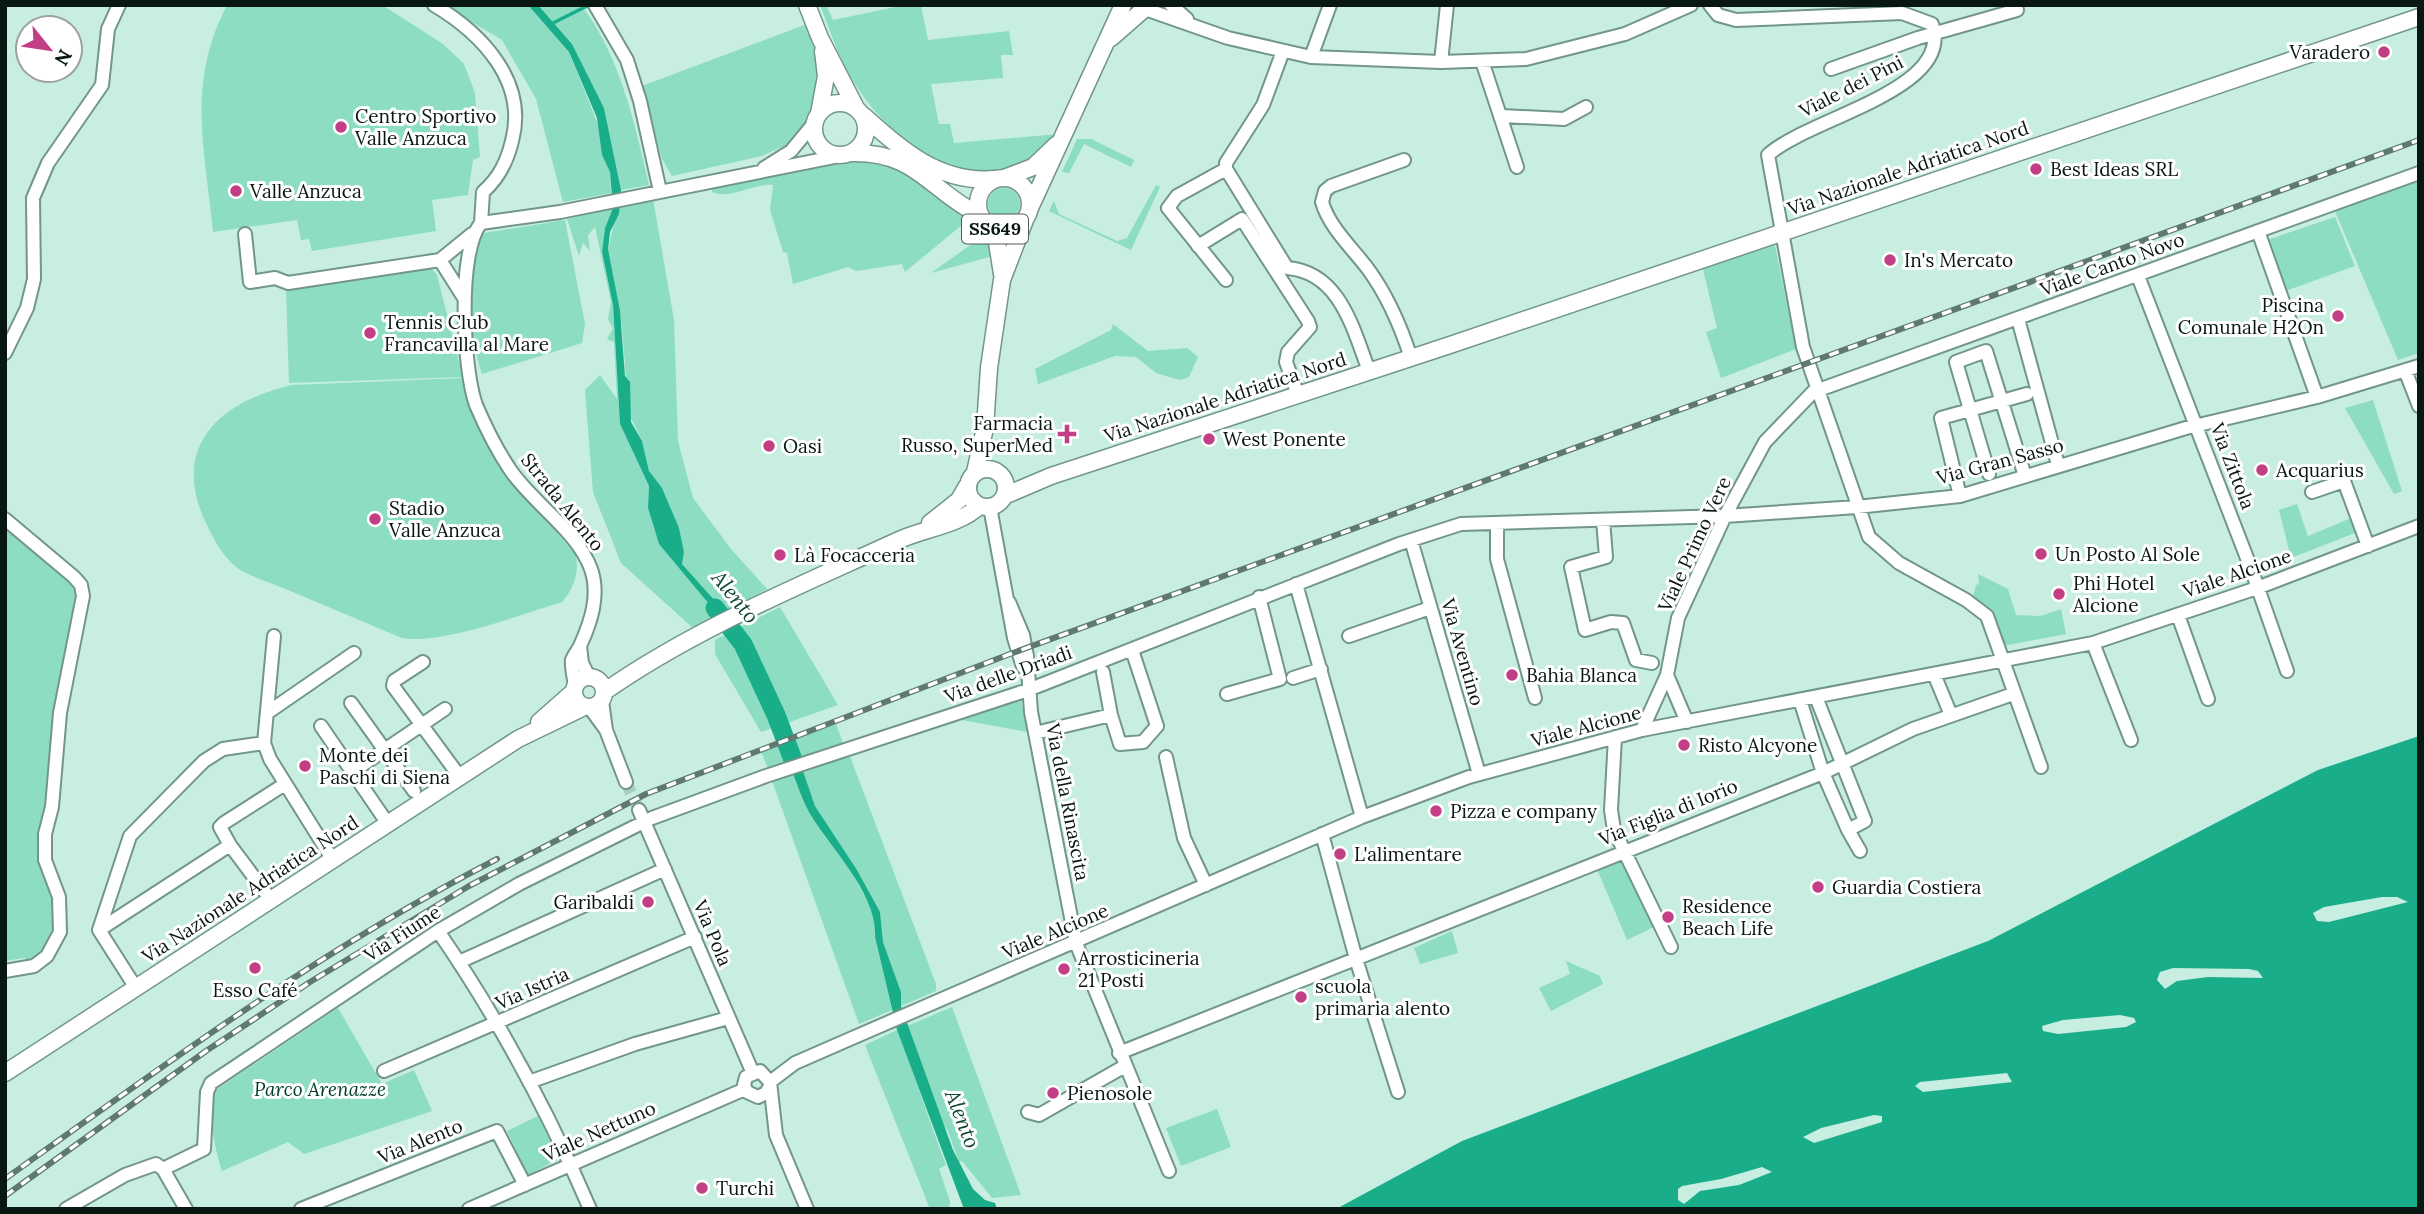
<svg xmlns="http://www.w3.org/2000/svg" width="2424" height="1214" viewBox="0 0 2424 1214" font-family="Lora,serif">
  <rect width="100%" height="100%" fill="#c7eee0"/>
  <path fill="#8cddc2" d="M227,5H382L443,44L464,64L475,93L480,157L473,160L468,195L432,200L436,231L312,251L309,239L301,240L297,220L213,232C205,149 186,84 227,5Z
    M443,5H528L569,52L599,127L602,155L610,172L611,193L563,202L536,99L502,40Z
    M538,5H581C620,55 635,124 649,185L621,190L604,108L572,44Z
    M820,5H826L833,20L905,5H921L928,40L1009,31L1013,55H1001L1003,78L931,84L939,124H950L954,143L1059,134C1049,143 1039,156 1027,163C955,205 874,124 844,65C835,46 828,25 820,5Z
    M807,24L820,67L819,89L811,116L803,129L790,143L762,156L672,176L662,159L642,86Z
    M1077,139H1091L1134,160L1131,167L1084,144L1069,173L1062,172Z
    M868,157L883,158L968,212V220L905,272L902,264L856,271L848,267L793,284L787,253L783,252L770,210L773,185C753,183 731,200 712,192V189Z
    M2419,180V353L2398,360L2335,211Z
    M1156,185L1160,187L1131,250L1049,211L1054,201L1059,214L1117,241L1127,238Z
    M988 204a16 16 0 1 1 32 0a16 16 0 1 1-32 0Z
    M653,199L674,320L678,441L693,498L731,549L767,589L725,612L682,564L684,552L679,528L649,471L642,441L629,414L622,327L608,249L618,207Z
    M613,208L605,228L602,252L613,305L620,424L649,486L648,508L659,544L719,616L693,628L621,563L593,492L585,390L600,375L617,399L614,342L607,339L613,329L608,319L611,302L595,227L588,235L590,251L583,243L579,256L567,219Z
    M2335,217L2355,266L2285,291L2267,240Z
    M565,220L585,324L582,343L482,374C467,329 467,280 478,234Z
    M983,236L989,240L993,256L931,273Z
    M1774,241L1796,349L1721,378L1706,332L1717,328L1702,265Z
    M416,264L430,267L437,275L463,377L289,383L286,289Z
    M1113,324L1148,351L1187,348L1198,357L1189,377L1180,380L1156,373L1136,357L1115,356L1038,384L1035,369L1111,330Z
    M463,378C494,447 527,499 576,555C579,574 574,588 562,602C522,614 442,645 402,638C364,622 326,606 288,590C273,583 253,578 239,569C223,558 213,538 205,521C170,444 222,401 292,385Z
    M2373,400L2402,491L2394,494L2345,408Z
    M2297,504L2308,536L2354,517L2360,531L2291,558L2279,510Z
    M5,514L81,585L47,857L64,915L38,963L24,958L5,961Z
    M1978,574L2008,589L2016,615L2041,616L2061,609L2066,634L2003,646L1995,618L1973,597L1976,585L1979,584Z
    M780,607L838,705L761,732L715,654V640Z
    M1021,700L1028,732L962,720Z
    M836,724L843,743L768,769L761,751Z
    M848,751L936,984V991L901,1006V992L883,942L880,912L857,870L815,806L802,768Z
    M792,771L808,809L851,871L869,904L876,923L875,937L892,1010L859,1024L771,778Z
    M1627,856L1658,925L1627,940L1597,869Z
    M1452,931L1458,953L1420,964L1414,948Z
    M1566,961L1600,976L1603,984L1551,1011L1539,988L1570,974Z
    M952,1007L1021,1195L992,1198L962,1161L959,1162L948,1131L941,1121L907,1026Z
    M338,1008L382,1084L414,1070L432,1111L304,1154L288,1142L222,1171C215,1149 206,1111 216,1090Z
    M897,1030C915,1075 929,1121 946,1165L939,1169L950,1201L949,1209H930L865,1045Z
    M1217,1109L1231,1147L1181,1166L1166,1128Z
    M538,1116L559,1159L528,1175L507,1131Z"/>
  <path fill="#1aad8a" d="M528,5H538L572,44L604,108L621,190L619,214L610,232L608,249L620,311L625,376L630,382L631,422L642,441L649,471L662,488L679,528L684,552L682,564L725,612L719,616L659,544L648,508L649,486L620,424L613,305L602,252L605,228L613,208L610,172L602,155L597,118L569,52Z
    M2419,736V1209H1336L1462,1141L1988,941L2318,770Z
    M802,768L815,806L857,870L880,912L883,942L901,992V1006L953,1150L973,1189L985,1200L995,1203L997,1209H964L897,1030L875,937C878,894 830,848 809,812C802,799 797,784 792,771Z"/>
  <path fill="#c7eee0" d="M2382,897H2397L2408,902L2329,922L2317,921L2313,913L2324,907Z
    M2173,968L2249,969L2258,971L2263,978L2208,977L2177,981L2165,989L2157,980L2160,972Z
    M2120,1015L2134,1018L2136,1022L2126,1027L2058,1034L2043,1031L2042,1026L2063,1020Z
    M2007,1073L2012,1082L1932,1091L1923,1092L1915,1086L1920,1082Z
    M1874,1115L1882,1116V1122L1814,1143L1803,1137L1821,1128Z
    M1762,1167L1772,1172L1739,1185L1700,1191L1684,1204L1678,1200V1189L1682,1186L1721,1179Z"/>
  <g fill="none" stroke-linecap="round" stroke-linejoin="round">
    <path stroke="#1aad8a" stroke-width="3.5" d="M551,24L587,6"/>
    <path stroke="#1aad8a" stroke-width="19" d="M715,608L743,644L776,715L795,765"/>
    <path stroke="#aacec1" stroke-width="12" stroke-dasharray="12 6" stroke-linecap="butt" d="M626,782L639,810"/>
    <g stroke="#729689" stroke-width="16">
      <path id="minor" d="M434,5C481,33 528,81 512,141C507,162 499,178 483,192L481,223
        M595,5L627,60L640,101L660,191
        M1171,5L1187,19
        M1710,5L1718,15L1736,20L1902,13L1932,24C1956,90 1808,118 1768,155L1803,347L1869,537L1899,563L1966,600L1987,616L2041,767
        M1148,10L1228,38L1311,57L1441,62L1526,59L1625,34L1691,5
        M1311,57L1330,5
        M1482,61L1517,167
        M1441,62L1447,5
        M1831,69L1918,38L2017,10
        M1502,116L1564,119L1586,107
        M1404,160L1331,186L1325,191L1322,202C1329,227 1353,249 1368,269C1387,295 1401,327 1411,358
        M764,168L791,151L815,122
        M1226,169L1287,268C1340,272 1353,329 1369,371
        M481,223C457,252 463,369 476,405C485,426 498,452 511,471C534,504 577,531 591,569C600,595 591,622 580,646C578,650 574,655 572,660C571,667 574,678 575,686
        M481,223L560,212L839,156
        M2258,231L2317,397
        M245,234L250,282L275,278L288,283L440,260L472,234
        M1198,246L1242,219L1308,321L1310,327L1288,352L1286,362L1298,395
        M440,260L464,298
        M2138,276L2252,571L2287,671
        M1226,280L1168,208L1177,196L1226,169V163L1263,105L1283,51
        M2018,319L2058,465
        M5,353L27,308L34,279L33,198L48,163L102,85L108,29L119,5
        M2405,370L2419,406
        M1989,474L1956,362L1986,351L2025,476
        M2312,492L2344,481L2368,546
        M1960,496L1941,418L2027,394
        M990,507L1014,638L1023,667
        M5,519L74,577L81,585L83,596L60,713L52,807L45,834V860L59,897L60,932L47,956L34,966L5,971
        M1603,520L1606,557L1571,567L1585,630L1611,622L1623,623L1636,660L1652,663
        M1497,525V559L1535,698
        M1411,540L1479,774
        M1296,584L1362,817
        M1009,602L1023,635L1027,656L1031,712L1076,943L1169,1171
        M2178,615L2208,699
        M274,636L264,743L270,759L333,860
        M1349,636L1430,608
        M2093,643L2131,740
        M580,646L582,663L589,677
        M423,662L394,681L393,686L460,777
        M1103,672L1111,715L1120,744L1143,742L1157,726L1132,650
        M1934,674L1951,715
        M1667,675L1687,722
        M1293,678L1321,669
        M1227,694L1280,679L1259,597
        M1800,700L1823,773L1848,830L1865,821L1816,697
        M602,701L606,730
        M351,703L414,791
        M590,708L606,730L626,782
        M267,713L354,653
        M321,726L388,824
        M1642,730L1667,675L1678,618L1725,516L1765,442L1813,392L2419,173
        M1035,733L1111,715
        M1615,737L1611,810L1614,830L1671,947
        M1166,757L1184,838L1206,885
        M352,772L445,709
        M639,810L752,1071
        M1848,830L1860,851
        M1322,834L1356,959L1398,1092
        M230,845L220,827L224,823L285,784
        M99,930L130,836L204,761L223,749L264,743
        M438,931C498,1018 548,1111 590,1209
        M459,962L665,869
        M136,988L99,930L230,845L271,900
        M1119,1053L1823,773L1913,729L2013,694
        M384,1071L695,937
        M760,1071L770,1082L776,1135L807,1209
        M760,1071L746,1077L744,1085L747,1092L758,1097L766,1093L770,1086
        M529,1082L635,1044L728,1018
        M770,1082L795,1063L850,1039L1362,817L1469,777L1642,730L2093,643L2257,588L2419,526
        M1028,1112L1039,1115L1125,1066
        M163,1169L186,1209
        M66,1209L125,1175L156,1164L163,1169L204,1149L207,1092L211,1083L438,931L519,884L652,818L766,776L1028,690L1399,544L1461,524L1725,516L1857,507L1960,496L2186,428L2317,397L2419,366
        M301,1209L497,1131L525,1185
        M469,1209L745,1089"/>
    </g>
    <g stroke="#729689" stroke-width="19">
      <path id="major" d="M807,5L820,38L856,108
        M1111,38L1143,10
        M814 129a26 26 0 1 1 52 0a26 26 0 1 1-52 0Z
        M819,114L826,76L823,51
        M864,116C902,151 941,184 995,179
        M851,153C916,151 929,190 979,215
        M978 204a26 26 0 1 1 52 0a26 26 0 1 1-52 0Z
        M1004,178L1033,167L1056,145
        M1030,208L1123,5
        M986,223L997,242L1002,274
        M968 488a19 19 0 1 1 38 0a19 19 0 1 1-38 0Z
        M975,472L985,428L989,368L1002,280L1025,220
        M1004,496L1051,476L1447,346L2419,17
        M930,523L959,500L967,486
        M574 692a15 15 0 1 1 30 0a15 15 0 1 1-30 0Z
        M604,692C692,630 799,586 897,541C922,529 960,525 979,506
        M539,722L573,692
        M5,1073L518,739L584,707"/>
    </g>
    <use href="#minor" stroke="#fff" stroke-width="12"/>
    <use href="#major" stroke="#fff" stroke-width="16"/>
    <g stroke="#607970" stroke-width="6">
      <path id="rail" d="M5,1179C165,1064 322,949 497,859
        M5,1196L206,1051L310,982L469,886L646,794L1010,654L2419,140"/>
    </g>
    <use href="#rail" stroke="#fff" stroke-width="3.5" stroke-dasharray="10" stroke-linecap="butt"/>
  </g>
  <g fill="#c23f86" stroke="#fff" stroke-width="2.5">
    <circle cx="2384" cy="52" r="7"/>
    <circle cx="341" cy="127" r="7"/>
    <circle cx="2036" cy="169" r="7"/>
    <circle cx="236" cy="191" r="7"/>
    <circle cx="1890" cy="260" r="7"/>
    <circle cx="2338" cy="316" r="7"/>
    <circle cx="370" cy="333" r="7"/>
    <path d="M1063.5 423.5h7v7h7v7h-7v7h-7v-7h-7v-7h7z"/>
    <circle cx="1209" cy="439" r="7"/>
    <circle cx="769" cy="446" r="7"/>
    <circle cx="2262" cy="470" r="7"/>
    <circle cx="375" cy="519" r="7"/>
    <circle cx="2041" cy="554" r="7"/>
    <circle cx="780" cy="555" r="7"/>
    <circle cx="2059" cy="594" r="7"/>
    <circle cx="1512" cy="675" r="7"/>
    <circle cx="1684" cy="745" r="7"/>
    <circle cx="305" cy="766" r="7"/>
    <circle cx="1436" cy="811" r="7"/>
    <circle cx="1340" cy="854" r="7"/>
    <circle cx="1818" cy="887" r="7"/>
    <circle cx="648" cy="902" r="7"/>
    <circle cx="1668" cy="917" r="7"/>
    <circle cx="255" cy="968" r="7"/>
    <circle cx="1064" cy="969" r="7"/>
    <circle cx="1301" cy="997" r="7"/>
    <circle cx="1053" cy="1093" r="7"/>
    <circle cx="702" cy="1188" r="7"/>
  </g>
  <g text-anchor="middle" stroke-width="6" stroke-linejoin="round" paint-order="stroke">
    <rect fill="#fff" stroke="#535d59" stroke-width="2" x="962" y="214.5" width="66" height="29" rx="5"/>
    <g font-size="18" font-weight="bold" fill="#091712">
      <text x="995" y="235">SS649</text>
    </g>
    <g font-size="19" fill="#091712" stroke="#fff" text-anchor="start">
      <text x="2370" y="59" text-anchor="end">Varadero</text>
      <text x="355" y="123">Centro Sportivo<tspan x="355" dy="22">Valle Anzuca</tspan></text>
      <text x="2050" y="176">Best Ideas SRL</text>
      <text x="250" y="198">Valle Anzuca</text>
      <text x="1904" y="267">In's Mercato</text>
      <text x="2324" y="312" text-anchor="end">Piscina<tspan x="2324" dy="22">Comunale H2On</tspan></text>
      <text x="384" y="329">Tennis Club<tspan x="384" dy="22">Francavilla al Mare</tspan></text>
      <text x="1053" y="430" text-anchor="end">Farmacia<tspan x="1053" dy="22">Russo, SuperMed</tspan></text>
      <text x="1223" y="446">West Ponente</text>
      <text x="783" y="453">Oasi</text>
      <text x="2276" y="477">Acquarius</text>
      <text x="389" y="515">Stadio<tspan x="389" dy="22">Valle Anzuca</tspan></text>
      <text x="2055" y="561">Un Posto Al Sole</text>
      <text x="794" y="562">Là Focacceria</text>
      <text x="2073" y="590">Phi Hotel<tspan x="2073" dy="22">Alcione</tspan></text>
      <text x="1526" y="682">Bahia Blanca</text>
      <text x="1698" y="752">Risto Alcyone</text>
      <text x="319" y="762">Monte dei<tspan x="319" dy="22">Paschi di Siena</tspan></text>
      <text x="1450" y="818">Pizza e company</text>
      <text x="1354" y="861">L'alimentare</text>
      <text x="1832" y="894">Guardia Costiera</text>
      <text x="634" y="909" text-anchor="end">Garibaldi</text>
      <text x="1682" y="913">Residence<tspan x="1682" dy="22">Beach Life</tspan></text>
      <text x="1078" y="965">Arrosticineria<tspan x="1078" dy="22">21 Posti</tspan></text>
      <text x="1315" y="993">scuola<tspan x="1315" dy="22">primaria alento</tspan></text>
      <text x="255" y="997" text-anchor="middle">Esso Café</text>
      <text x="1067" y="1100">Pienosole</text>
      <text x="716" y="1195">Turchi</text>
    </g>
    <g font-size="19" fill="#091712" stroke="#fff">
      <text transform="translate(1851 86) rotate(-27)" y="7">Viale dei Pini</text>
      <text transform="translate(1908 168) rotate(-19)" y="7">Via Nazionale Adriatica Nord</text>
      <text transform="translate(2112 264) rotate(-20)" y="7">Viale Canto Novo</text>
      <text transform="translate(1225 397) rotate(-18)" y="7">Via Nazionale Adriatica Nord</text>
      <text transform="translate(2000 461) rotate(-15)" y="7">Via Gran Sasso</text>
      <text transform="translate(2233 466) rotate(69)" y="7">Via Zittola</text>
      <text transform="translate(563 502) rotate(51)" y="7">Strada Alento</text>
      <text transform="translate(1694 544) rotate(-65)" y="7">Viale Primo Vere</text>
      <text transform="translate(2237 573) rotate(-19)" y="7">Viale Alcione</text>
      <text transform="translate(1463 652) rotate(74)" y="7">Via Aventino</text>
      <text transform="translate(1008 674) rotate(-20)" y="7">Via delle Driadi</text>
      <text transform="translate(1586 726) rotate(-15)" y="7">Viale Alcione</text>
      <text transform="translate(1068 802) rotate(79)" y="7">Via della Rinascita</text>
      <text transform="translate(1668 812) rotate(-22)" y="7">Via Figlia di Iorio</text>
      <text transform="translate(250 889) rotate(-33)" y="7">Via Nazionale Adriatica Nord</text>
      <text transform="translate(1055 931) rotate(-23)" y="7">Viale Alcione</text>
      <text transform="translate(402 933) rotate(-33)" y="7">Via Fiume</text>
      <text transform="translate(713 933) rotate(67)" y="7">Via Pola</text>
      <text transform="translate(532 988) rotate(-24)" y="7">Via Istria</text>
      <text transform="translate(599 1131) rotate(-24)" y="7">Viale Nettuno</text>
      <text transform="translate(420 1141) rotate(-22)" y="7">Via Alento</text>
    </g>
    <g font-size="19" font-style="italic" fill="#003c2e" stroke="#fff">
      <text x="320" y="1096">Parco Arenazze</text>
    </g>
    <g font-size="21" font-style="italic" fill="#0e4637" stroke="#fff">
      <text transform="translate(735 597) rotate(51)" y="7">Alento</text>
      <text transform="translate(962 1119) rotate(69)" y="7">Alento</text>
    </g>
  </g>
  <rect width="2424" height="1214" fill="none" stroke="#091712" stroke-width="14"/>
  <g transform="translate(49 49) rotate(120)"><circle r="33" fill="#ffffff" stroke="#9da2a0" stroke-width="2"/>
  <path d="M0-5L12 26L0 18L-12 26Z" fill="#c23f86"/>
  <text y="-10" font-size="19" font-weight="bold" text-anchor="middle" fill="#091712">N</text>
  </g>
</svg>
